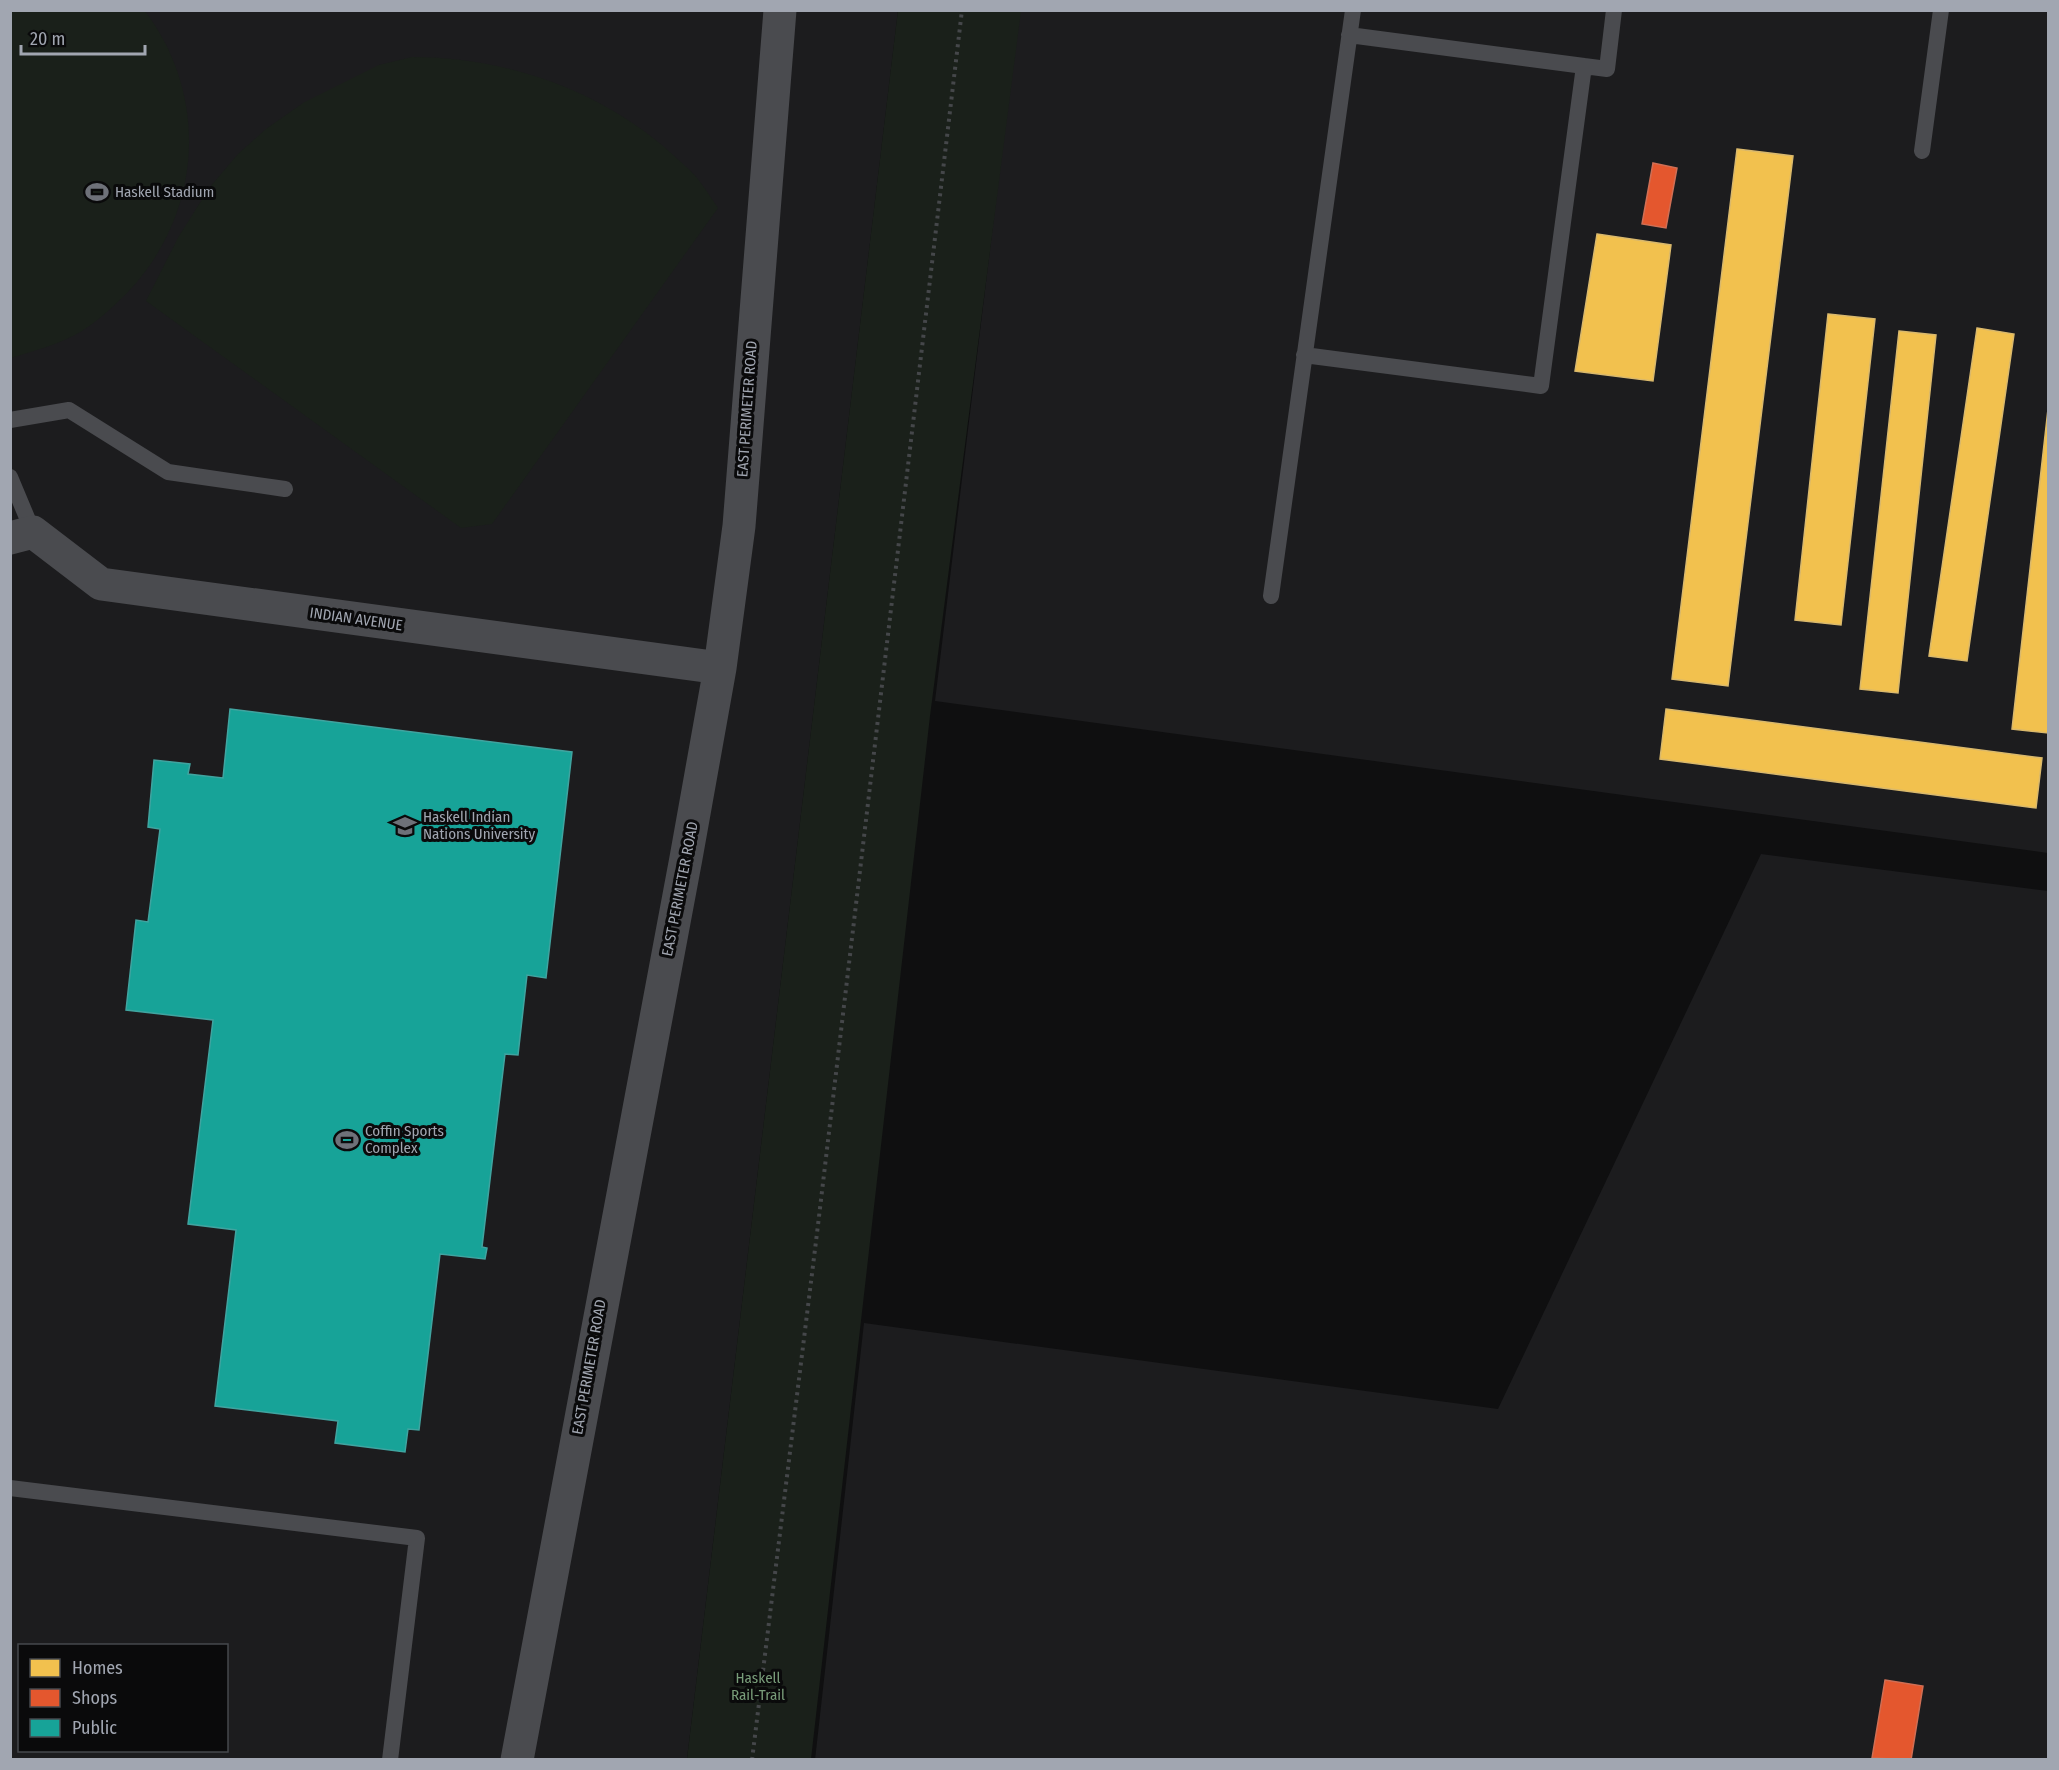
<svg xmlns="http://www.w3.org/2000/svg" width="2059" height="1770" viewBox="0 0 2059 1770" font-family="'Fira Sans Condensed',sans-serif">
  <rect width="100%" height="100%" fill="#0f0f10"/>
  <path fill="#1c1c1e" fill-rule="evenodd" d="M11,11H898L687,1759L11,1760ZM20,1646H226V1750H20Z
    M1019,11H2048V853L935,701Z
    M1761,854L2048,891V1759L815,1760L864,1323L1498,1409Z"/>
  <path fill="#1a201a" d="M898,10L1021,11L930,716L811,1759H687Z
    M10,11H145C210,97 202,214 128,292C112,308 95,324 75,335C54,346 33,351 11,358Z
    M412,57C506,57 601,90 671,153C679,161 690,169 697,178C705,188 711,198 718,208L492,524L461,528L146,301L179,236L210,187L238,154L266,129L303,103L379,65Z"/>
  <path fill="#f2c14e" stroke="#dab96c" stroke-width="1.5" d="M1737,149L1793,156L1728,686L1672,679Z
    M1597,234L1671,245L1653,381L1575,371Z
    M1828,314L1875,319L1841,625L1795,620Z
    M1977,328L2014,334L1967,661L1929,656Z
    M1899,331L1936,335L1898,693L1860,689Z
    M2048,409V733L2012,729Z
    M1666,709L2042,758L2036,808L1660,759Z"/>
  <path fill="#e4572e" stroke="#d06f55" stroke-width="1.5" d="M1653,163L1677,168L1666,228L1642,224Z
    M1885,1680L1923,1686L1911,1760L1872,1758Z"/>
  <path fill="#17a398" stroke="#40a4a0" stroke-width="1.5" d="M230,709L572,752L546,978L527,975L518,1055L505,1054L482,1247L487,1248L485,1259L440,1254L419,1430L408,1429L405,1452L335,1443L338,1421L215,1406L236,1230L188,1224L213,1020L126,1010L136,920L148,922L160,829L148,827L154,760L190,764L188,774L223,778Z"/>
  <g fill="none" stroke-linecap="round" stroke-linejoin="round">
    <path stroke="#45474a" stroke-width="4" stroke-dasharray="3 4.5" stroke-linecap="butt" d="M752,1760L818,1225L962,10"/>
    <path stroke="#4a4b4f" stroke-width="16" d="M1584,66L1607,69L1614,10
      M1922,151L1941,10
      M1304,355L1541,386L1584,66L1349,35
      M10,420L69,410L168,472L285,489
      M10,477L33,532
      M1271,596L1353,10
      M10,1488L417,1538L390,1760"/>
    <path stroke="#4a4b4f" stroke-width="33" d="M10,538L33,532L101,584L720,668
      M517,1760L686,858L720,668L739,526L780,10"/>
  </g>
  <defs>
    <g id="stadium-bare" transform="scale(1.8)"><path d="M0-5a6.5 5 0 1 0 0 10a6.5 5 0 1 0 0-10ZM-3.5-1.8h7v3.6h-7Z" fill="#6e7179" stroke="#0a0a0b" stroke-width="2.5" paint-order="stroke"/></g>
    <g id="university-bare" transform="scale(1.8)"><path d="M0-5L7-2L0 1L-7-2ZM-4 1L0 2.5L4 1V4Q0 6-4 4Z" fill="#6e7179" stroke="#0a0a0b" stroke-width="2.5" paint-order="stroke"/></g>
  </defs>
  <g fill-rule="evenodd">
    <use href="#stadium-bare" x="97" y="192"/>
    <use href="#university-bare" x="405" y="826"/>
    <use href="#stadium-bare" x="347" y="1140"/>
  </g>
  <g text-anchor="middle" stroke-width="6" stroke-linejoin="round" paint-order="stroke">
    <g font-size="15" fill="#a1a6b1" stroke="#0a0a0b" text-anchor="start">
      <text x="115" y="197">Haskell Stadium</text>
      <text x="423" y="822">Haskell Indian<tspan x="423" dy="17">Nations University</tspan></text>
      <text x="365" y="1136">Coffin Sports<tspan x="365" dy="17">Complex</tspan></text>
    </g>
    <g font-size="15" fill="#a1a6b1" stroke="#0a0a0b">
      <text transform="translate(747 409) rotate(-86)" y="5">EAST PERIMETER ROAD</text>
      <text transform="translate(356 619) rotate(8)" y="5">INDIAN AVENUE</text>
      <text transform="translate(680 889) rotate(-79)" y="5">EAST PERIMETER ROAD</text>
      <text transform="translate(589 1367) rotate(-80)" y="5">EAST PERIMETER ROAD</text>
    </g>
    <g font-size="15" fill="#789c79" stroke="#0a0a0b">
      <text x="758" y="1683">Haskell<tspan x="758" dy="17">Rail-Trail</tspan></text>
    </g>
  </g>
  <rect width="2059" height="1770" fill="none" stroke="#a1a6b1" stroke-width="24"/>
  <rect x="18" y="1644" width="210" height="108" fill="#0a0a0b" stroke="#46484d" stroke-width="1.5"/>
  <rect x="30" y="1659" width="30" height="18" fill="#f2c14e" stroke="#46484d" stroke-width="1.5"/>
  <text x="72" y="1674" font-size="18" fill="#a1a6b1">Homes</text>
  <rect x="30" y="1689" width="30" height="18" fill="#e4572e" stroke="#46484d" stroke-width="1.5"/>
  <text x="72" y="1704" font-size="18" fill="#a1a6b1">Shops</text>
  <rect x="30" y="1719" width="30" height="18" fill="#17a398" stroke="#46484d" stroke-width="1.5"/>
  <text x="72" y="1734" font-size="18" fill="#a1a6b1">Public</text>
  <path d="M21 45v9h124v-9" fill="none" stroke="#a1a6b1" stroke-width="3"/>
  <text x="30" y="45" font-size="18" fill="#a1a6b1" stroke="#0a0a0b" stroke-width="4.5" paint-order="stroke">20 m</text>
</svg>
